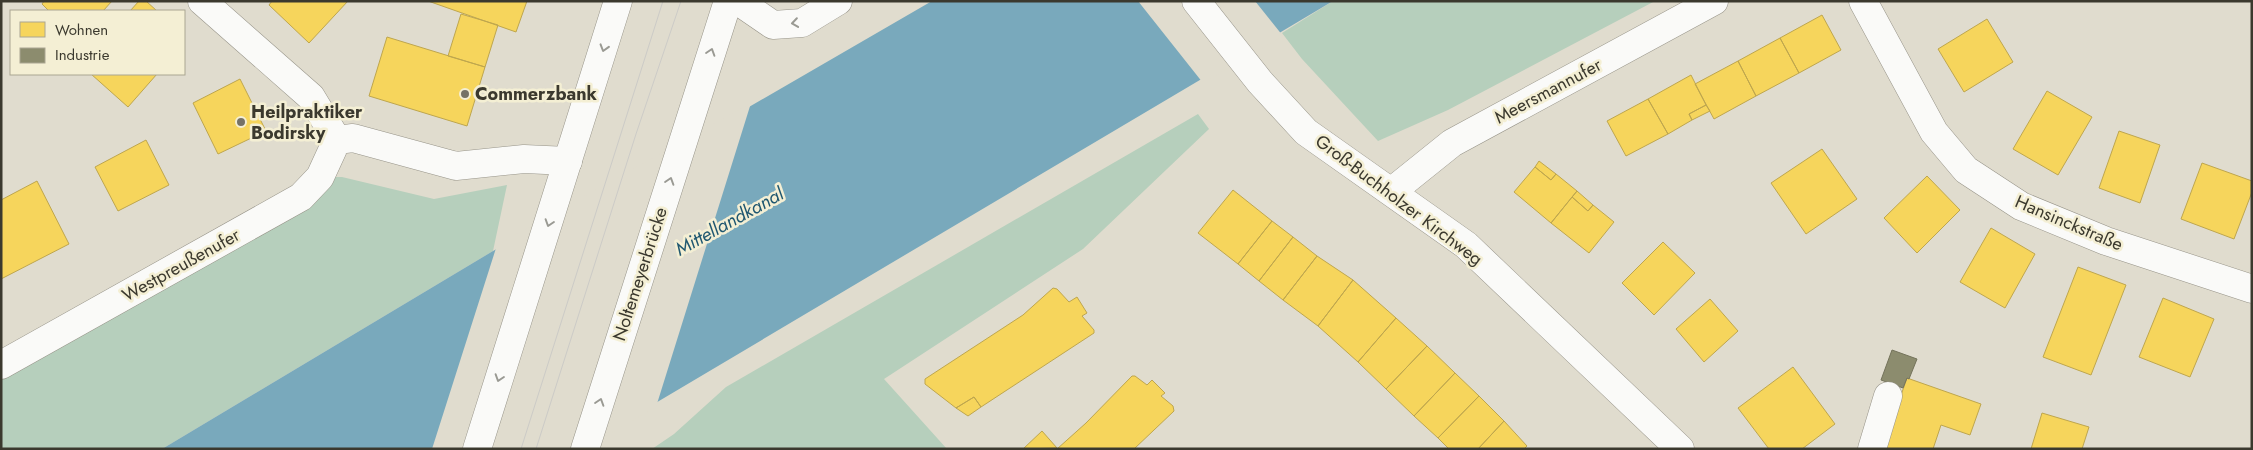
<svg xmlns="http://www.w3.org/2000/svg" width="2253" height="450" viewBox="0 0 2253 450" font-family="Jost,sans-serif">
  <rect width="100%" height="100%" fill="#e0dcce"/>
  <path fill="#b6cfbc" d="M1333,1H1655L1448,110L1378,141L1302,59L1282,33Z
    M1198,114L1209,129L1083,249L884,379L947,449H652L674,434L726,387Z
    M320,177H342L434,199L507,185L493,251L162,449H1V365Z"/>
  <path fill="#79a9bc" d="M932,1H1333L578,449H162L493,251L711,129Z"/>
  <path fill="#e0dcce" d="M1138,1H1255L1283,36L1203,83Z
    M751,103L656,407L583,449H432L497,245Z"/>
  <path fill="#f6d55c" stroke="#bea64e" d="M44,1H112L103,11H49L42,4Z
    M139,1H146L157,11H130Z
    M272,1H348L309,43L269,5Z
    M428,1H527L516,32Z
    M461,14L498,25L485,67L448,56Z
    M1822,15L1841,50L1799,73L1780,38Z
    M1987,19L2013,62L1964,92L1938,49Z
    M387,37L485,67L467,126L369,96Z
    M1780,38L1799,73L1756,96L1738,61Z
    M1738,61L1756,96L1714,119L1695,84Z
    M91,74H157L128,107Z
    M1691,75L1706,105L1689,114L1692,120L1668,134L1648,99Z
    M240,79L266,131L218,154L193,103Z
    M2047,91L2092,117L2058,175L2013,149Z
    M1648,99L1668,134L1626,156L1607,121Z
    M1706,105L1710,111L1692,120L1689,114Z
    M2119,131L2160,145L2140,203L2099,188Z
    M146,140L169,185L118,211L95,167Z
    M1822,149L1857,199L1806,234L1771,183Z
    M1539,161L1556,174L1551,180L1535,167Z
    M2202,163L2252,181V192L2234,239L2181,219Z
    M1535,167L1551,180L1556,174L1577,191L1551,223L1514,192Z
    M1927,176L1960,210L1917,253L1884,218Z
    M37,181L69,244L1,279V200Z
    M1233,190L1272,221L1238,264L1198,233Z
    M1577,191L1593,205L1588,211L1572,197Z
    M1572,197L1588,211L1593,205L1614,222L1589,253L1551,223Z
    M1272,221L1293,237L1259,281L1238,264Z
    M1991,228L2035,254L2005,308L1960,282Z
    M1293,237L1317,256L1283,300L1259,281Z
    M1663,242L1695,273L1654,315L1622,283Z
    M1317,256L1353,280L1318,326L1283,300Z
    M2078,267L2126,285L2091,375L2043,357Z
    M1353,280L1396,318L1358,362L1318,326Z
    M1053,288L1057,289L1069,302L1077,297L1087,313L1082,316L1094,330V333L981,407L974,397L956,408L925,384V379L1023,315Z
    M2163,298L2214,319L2190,377L2139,357Z
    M1710,299L1738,331L1704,362L1676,329Z
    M1396,318L1427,346L1386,389L1358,362Z
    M1427,346L1455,373L1414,416L1386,389Z
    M1793,367L1835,424L1802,449H1769L1738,408Z
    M1455,373L1479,396L1438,438L1414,416Z
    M1132,376H1135L1147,385L1152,380L1165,393L1161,396L1173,406L1174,411L1134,449H1057L1086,423Z
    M1907,378L1981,404L1970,435L1941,425L1933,449H1889L1883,447Z
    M1479,396L1504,421L1478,449H1449L1438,438Z
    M974,397L981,407L968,416L956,408Z
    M2042,413L2089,427L2082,449H2031Z
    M1504,421L1527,446L1524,449H1478Z
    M1042,431L1057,448L1023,449Z"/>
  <path fill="#8c8c6e" stroke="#74735b" d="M1892,350L1917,359L1909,379L1907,378L1903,388L1881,380Z"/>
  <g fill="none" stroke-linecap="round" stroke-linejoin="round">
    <g stroke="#979489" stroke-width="29">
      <path id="minor" d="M202,1L311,97L337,140
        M738,1L773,25L802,23L838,1
        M1196,1L1260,82L1306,132L1466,245L1680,449
        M1863,1L1934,132L1966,170L2021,206L2106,241L2252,289
        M337,140L353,138L456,166L524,159L568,161
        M1391,192L1452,143L1714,1
        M1,365L301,197L320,177L337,140
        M1872,449L1888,396"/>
    </g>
    <g stroke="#979489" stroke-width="29">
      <path id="major" d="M477,449L618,1
        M585,449L728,1"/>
    </g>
    <use href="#minor" stroke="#fafaf8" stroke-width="28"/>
    <use href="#major" stroke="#fafaf8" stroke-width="28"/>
    <path stroke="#cccbc7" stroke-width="1" d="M521,449L663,1
      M536,449L636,134L681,1"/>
  </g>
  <defs><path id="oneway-chevron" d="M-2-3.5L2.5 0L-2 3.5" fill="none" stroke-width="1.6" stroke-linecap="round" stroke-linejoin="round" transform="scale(1.25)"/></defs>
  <g stroke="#9a9a93">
    <use href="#oneway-chevron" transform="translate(795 23) rotate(172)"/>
    <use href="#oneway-chevron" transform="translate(604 48) rotate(107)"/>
    <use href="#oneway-chevron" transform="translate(711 52) rotate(-72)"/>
    <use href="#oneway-chevron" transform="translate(670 181) rotate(-72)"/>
    <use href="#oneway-chevron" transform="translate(549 223) rotate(108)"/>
    <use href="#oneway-chevron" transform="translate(499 378) rotate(108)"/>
    <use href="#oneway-chevron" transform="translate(600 402) rotate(-72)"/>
  </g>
  <g fill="#757266" stroke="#f4efd4" stroke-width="2">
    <circle cx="465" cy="94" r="5"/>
    <circle cx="241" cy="122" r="5"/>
  </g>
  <g text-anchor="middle" stroke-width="5" stroke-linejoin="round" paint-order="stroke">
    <g font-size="18" fill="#3b392e" stroke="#f4efd4">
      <text transform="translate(1548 91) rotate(-28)" y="6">Meersmannufer</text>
      <text transform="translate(1399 200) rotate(37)" y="6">Groß-Buchholzer Kirchweg</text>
      <text transform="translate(2069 223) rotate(23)" y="6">Hansinckstraße</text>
      <text transform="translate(181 265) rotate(-29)" y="6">Westpreußenufer</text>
      <text transform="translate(640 274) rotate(-72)" y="6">Noltemeyerbrücke</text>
    </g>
    <g font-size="18" font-weight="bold" fill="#3b392e" stroke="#f4efd4" text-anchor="start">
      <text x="475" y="100">Commerzbank</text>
      <text x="251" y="118">Heilpraktiker<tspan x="251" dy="21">Bodirsky</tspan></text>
    </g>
    <g font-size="19" font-style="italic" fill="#1f5770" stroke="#f4efd4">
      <text transform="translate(729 221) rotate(-29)" y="7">Mittellandkanal</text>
    </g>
  </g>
  <rect width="2253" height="450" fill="none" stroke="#3b392e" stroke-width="5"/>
  <rect x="10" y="10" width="175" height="65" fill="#f4efd4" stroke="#aaa692"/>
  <rect x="20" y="22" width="25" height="15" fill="#f6d55c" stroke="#aaa692"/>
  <text x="55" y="35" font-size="15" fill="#3b392e">Wohnen</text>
  <rect x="20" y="48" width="25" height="15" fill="#8c8c6e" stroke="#aaa692"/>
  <text x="55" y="60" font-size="15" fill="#3b392e">Industrie</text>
</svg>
